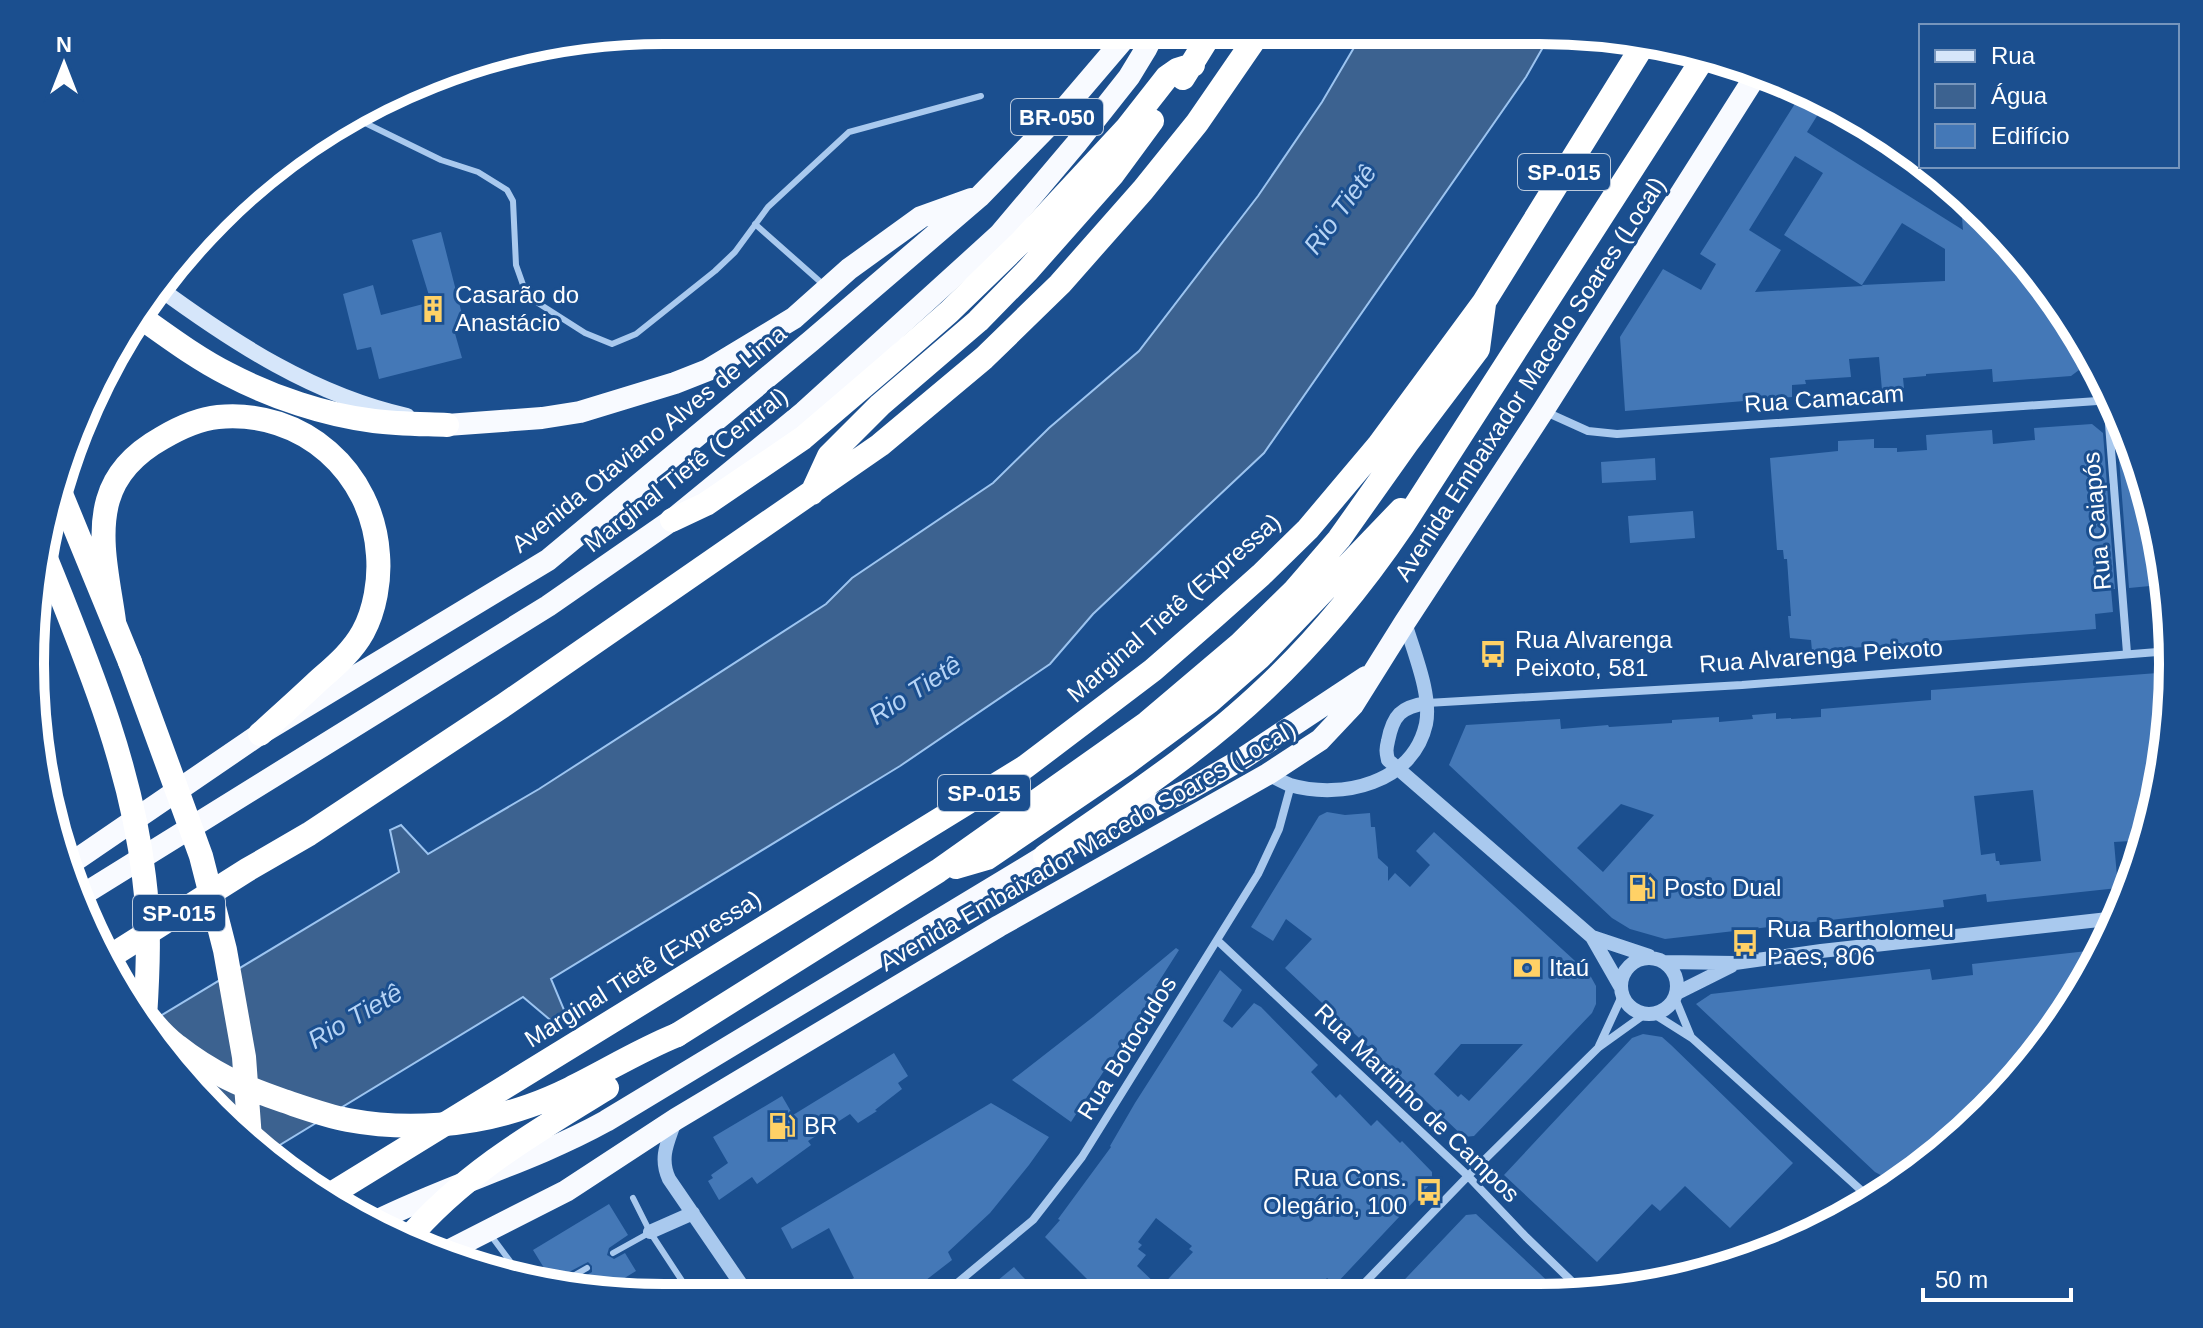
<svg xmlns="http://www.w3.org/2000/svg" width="2203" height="1328" viewBox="0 0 2203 1328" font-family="Arial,sans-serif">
  <rect width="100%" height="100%" fill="#1b4f8f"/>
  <path fill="#3c6290" stroke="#9cc4f0" stroke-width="2" d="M1362,34L1550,35L1526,77L1264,453L1093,614L1050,664L900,766L551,979L567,1017L555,1024L523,997L265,1154L161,1050L147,1024L399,872L390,830L401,825L428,854L539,789L826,604L852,578L993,483L1049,428L1139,351L1258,196L1322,102Z"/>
  <path fill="#4478b7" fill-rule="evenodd" d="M1803,91L1825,103L1807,132L1963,230L1960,194L2015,246L2075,329L2079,370L2071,376L1993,382L1992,369L1926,374V376L1903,378L1904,388L1882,390L1879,357L1849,359L1851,377L1805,380L1806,384L1792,385V397L1625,411L1620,337L1663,269L1701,290L1716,264L1700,254ZM1795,156L1823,173L1784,235L1863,286L1755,292L1781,250L1749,230ZM1902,223L1945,249V281L1862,285Z
    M441,232L465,326L454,330L462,358L379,379L371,347L357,350L343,294L373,285L381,315L431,302L412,240Z
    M2092,424L2103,433L2115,589H2111L2113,612L2095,614L2096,629L1812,651L1811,640L1790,638L1788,616H1791L1787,559H1784L1783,550H1777L1770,458L1838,451V441L1874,439V448H1897V452L1927,450L1926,435L1992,430L1993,444L2035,440L2034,428Z
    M2118,445L2140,462L2168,581V610L2152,611L2150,586L2129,588Z
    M1655,458L1656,480L1602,483L1601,462Z
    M1693,511L1695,538L1630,543L1628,516Z
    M2171,672L2172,705L2152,828L2147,840L2114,842L2118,888L1987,902L1986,894L1943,900L1944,907L1665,939L1630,929L1612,918L1449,765L1466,725L1560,719L1561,729L1608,725L1609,727L1672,723V720L1719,717V722L1753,719L1752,715L1776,713V719L1791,718V719L1821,717V709L1931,700V690ZM2033,790L2041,861L2000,865L1999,861H1996L1995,853L1981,855L1974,796ZM1621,804L1654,815L1603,872L1577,848Z
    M1327,812L1345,815L1370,813L1371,827H1375L1378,858L1388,867V881L1395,873L1410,887L1430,865L1416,851L1434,832L1574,960L1591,977L1596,986V1004L1592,1013L1474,1136L1464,1137L1285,968L1312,939L1286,919L1273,941L1251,927L1319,816ZM1461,1044H1523L1469,1101L1461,1094L1458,1097L1434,1074Z
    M1176,948L1179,950L1156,986L1158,987L1071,1122L1012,1080L1093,1017Z
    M2105,949L2042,1050L1957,1141L1902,1180L1886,1178L1875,1172L1696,1004L1711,994L1930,969L1932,980L1973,975L1972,964Z
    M1220,970L1242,990L1223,1021L1232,1028L1254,1003L1261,1007L1318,1065L1311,1072L1336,1098L1340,1094L1371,1126L1377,1120L1400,1143L1402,1141L1432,1172V1182L1335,1285L1327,1278L1311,1296L1103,1295L1045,1237L1060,1220L1058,1219L1111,1147L1110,1146L1135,1103ZM1156,1218L1192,1246L1189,1249L1193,1252L1160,1288L1137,1266L1146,1255L1138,1249L1142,1245L1138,1242Z
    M1643,1034L1662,1037L1671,1045L1793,1163L1730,1228L1685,1186L1660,1211L1652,1204L1597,1262L1504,1175L1632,1038Z
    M894,1053L908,1076L898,1083L902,1089L875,1110L877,1111L858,1123L850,1114L808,1141L811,1145L757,1184L752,1177L719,1200L708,1181L713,1178L711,1175L728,1163L713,1137L782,1096L793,1115Z
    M991,1103L1049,1137L1029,1165L990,1213L948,1252L952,1260L908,1294H821L854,1278L829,1228L792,1249L781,1228Z
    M609,1204L628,1235L609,1248L607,1255L614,1259L625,1253L636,1271L600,1293H582L564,1288L592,1272V1266L588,1262L552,1281L533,1250Z
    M1476,1214L1539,1273L1564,1297L1389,1296L1466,1215Z
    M1014,1267L1022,1276L1040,1294H1009L997,1281Z"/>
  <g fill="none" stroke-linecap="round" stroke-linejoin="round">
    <path stroke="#a9c9ee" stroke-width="6" d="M357,119L441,160L478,172L507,190L513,201L516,265L527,296L585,333L612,344L636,334L715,271L735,252L768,207L849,132L981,96
      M755,224L825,286
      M62,468L66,484
      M633,1198L650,1232L690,1293
      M492,1237L521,1276
      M613,1253L649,1233
      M556,1286L587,1268"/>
    <path stroke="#a9c9ee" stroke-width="8" d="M2106,386L2127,653
      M1546,412L1588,431L1617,434L2112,400
      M1427,703L1742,685L2170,651
      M1218,941L1468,1176L1526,1237L1587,1296
      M1675,998L1691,1037
      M1654,1014L1692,1038L1873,1201
      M1599,1046L1622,996
      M944,1294L1033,1220L1082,1157L1258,874L1279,829L1291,785
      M1352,1296L1468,1176L1599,1047L1645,1014"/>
    <path stroke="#a9c9ee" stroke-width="14" d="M1427,703C1401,707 1393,715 1388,741C1386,749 1386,752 1388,760L1592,937L1620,986
      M1268,774C1275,778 1283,782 1290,785C1342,800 1413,783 1426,724C1432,694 1413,651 1405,622
      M1592,937L1649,956
      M1621 986a28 28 0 1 1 56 0a28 28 0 1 1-56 0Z
      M1665,962L1735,963L1821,951L2117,918
      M1677,993L1731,966
      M675,1121C668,1142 659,1157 669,1179L747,1293
      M650,1232L693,1213"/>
    <path stroke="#d6e6fa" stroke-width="16" d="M159,288C234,343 314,395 407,416"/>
    <path stroke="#f8faff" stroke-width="22" d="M447,425L542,418L580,412L675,383L708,370L794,318L849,269L921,217L971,199
      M64,868L260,734L548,560L811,341L979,197L1059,115L1129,33
      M79,897L548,606L672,520L804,412L999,235L1076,144L1129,77L1146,49L1154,33
      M374,1222C450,1184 532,1162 606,1121L1045,856L1190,789L1242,759L1366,677
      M440,1255L566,1191L676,1119L999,926L1268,774L1320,740L1353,705L1405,622L1543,411L1758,72"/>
    <path stroke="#fff" stroke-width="24" d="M1183,78L1211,33
      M136,314C166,335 196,358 228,374C272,397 325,415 374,421C398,424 423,424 447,425
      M59,489L130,662
      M812,493L829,456L880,405L978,321L1028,270L1113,174L1152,121
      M672,520L706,504L803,438L886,367L949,312L1022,241L1127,128L1167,77L1177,70L1193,65
      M114,621C109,583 97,538 108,500C116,472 137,452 162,438C179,428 198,419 218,417C303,409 373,472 378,555C380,580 375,610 363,632C352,652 335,666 318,681C299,699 280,716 260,734
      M1045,856C1120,803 1199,752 1265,689C1318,639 1363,584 1403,525L1704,57
      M956,867L987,858L1125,764L1210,701L1260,657L1401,510
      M111,956L247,870L309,834L504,705L880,445L984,358L1060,284L1143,190L1197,123L1259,33
      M677,1035L938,871L1147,723L1239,645L1294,591L1339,539L1407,443L1478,349L1484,304
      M328,1196L1025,767L1153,670L1215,616L1261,575L1308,529L1378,446L1484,302L1645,42"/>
    <path stroke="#fff" stroke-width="24" d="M47,561C88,663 131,766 144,877C150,923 148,971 145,1018
      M130,662L201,856L225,950L244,1057L250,1139
      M58,831L78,895
      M129,990C143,1010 157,1031 177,1046C211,1073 243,1087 284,1101C305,1108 327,1116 348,1120C407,1131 472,1126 529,1106C581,1088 625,1056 677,1035
      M406,1241C461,1175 535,1132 607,1088"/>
  </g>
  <defs>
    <g id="building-bare" transform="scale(2.16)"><path d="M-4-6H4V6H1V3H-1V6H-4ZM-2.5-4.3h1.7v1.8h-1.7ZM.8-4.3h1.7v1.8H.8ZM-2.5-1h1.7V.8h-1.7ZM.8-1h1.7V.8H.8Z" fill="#ffd166" stroke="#1b4f8f" stroke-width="2.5" paint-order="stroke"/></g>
    <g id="bus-bare" transform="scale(2.16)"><path d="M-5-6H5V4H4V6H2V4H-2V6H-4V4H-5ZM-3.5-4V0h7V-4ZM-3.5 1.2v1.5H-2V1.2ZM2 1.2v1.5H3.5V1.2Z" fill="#ffd166" stroke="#1b4f8f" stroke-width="2.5" paint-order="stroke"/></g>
    <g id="fuel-bare" transform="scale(2.16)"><path d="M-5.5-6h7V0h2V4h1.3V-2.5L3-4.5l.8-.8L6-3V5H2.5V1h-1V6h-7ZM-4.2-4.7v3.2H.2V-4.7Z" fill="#ffd166" stroke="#1b4f8f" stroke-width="2.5" paint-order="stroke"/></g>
    <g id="bank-bare" transform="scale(2.16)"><path d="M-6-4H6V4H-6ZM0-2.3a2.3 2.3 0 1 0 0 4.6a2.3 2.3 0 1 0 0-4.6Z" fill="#ffd166" stroke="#1b4f8f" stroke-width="2.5" paint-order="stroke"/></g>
  </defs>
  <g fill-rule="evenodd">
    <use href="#building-bare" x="433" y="309"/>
    <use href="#bus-bare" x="1493" y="654"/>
    <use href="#fuel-bare" x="1642" y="888"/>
    <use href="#bus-bare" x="1745" y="943"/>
    <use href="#bank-bare" x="1527" y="968"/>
    <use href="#fuel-bare" x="782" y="1126"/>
    <use href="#bus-bare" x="1429" y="1192"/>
  </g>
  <g text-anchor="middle" stroke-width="6" stroke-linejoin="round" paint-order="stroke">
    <g fill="#1b4f8f" stroke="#bbcadd" stroke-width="2">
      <rect x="1011" y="99" width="92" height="36" rx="6"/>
      <rect x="1518" y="154" width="92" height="36" rx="6"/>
      <rect x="938" y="775" width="92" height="36" rx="6"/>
      <rect x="133" y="895" width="92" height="36" rx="6"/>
    </g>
    <g font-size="22" font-weight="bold" fill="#fff">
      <text x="1057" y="125">BR-050</text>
      <text x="1564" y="180">SP-015</text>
      <text x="984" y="801">SP-015</text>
      <text x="179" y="921">SP-015</text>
    </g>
    <g font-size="24" fill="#fff" stroke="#1b4f8f" text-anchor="start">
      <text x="455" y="303">Casarão do<tspan x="455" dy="28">Anastácio</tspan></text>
      <text x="1515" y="648">Rua Alvarenga<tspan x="1515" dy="28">Peixoto, 581</tspan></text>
      <text x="1664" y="896">Posto Dual</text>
      <text x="1767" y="937">Rua Bartholomeu<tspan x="1767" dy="28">Paes, 806</tspan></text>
      <text x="1549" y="976">Itaú</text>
      <text x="804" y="1134">BR</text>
      <text x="1407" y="1186" text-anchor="end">Rua Cons.<tspan x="1407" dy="28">Olegário, 100</tspan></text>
    </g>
    <g font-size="24" fill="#fff" stroke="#1b4f8f">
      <text transform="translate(1530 379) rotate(-57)" y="8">Avenida Embaixador Macedo Soares (Local)</text>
      <text transform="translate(1824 399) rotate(-4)" y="8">Rua Camacam</text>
      <text transform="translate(649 439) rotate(-39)" y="8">Avenida Otaviano Alves de Lima</text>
      <text transform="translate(686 470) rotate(-38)" y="8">Marginal Tietê (Central)</text>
      <text transform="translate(2097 521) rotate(-95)" y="8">Rua Caiapós</text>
      <text transform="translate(1174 608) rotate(-41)" y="8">Marginal Tietê (Expressa)</text>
      <text transform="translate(1821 656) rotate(-4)" y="8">Rua Alvarenga Peixoto</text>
      <text transform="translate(1088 846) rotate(-30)" y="8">Avenida Embaixador Macedo Soares (Local)</text>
      <text transform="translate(643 969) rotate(-32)" y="8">Marginal Tietê (Expressa)</text>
      <text transform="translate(1127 1048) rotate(-58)" y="8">Rua Botocudos</text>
      <text transform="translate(1417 1103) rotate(44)" y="8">Rua Martinho de Campos</text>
    </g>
    <g font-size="26" font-style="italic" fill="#b5d3f5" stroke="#1b4f8f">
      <text transform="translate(1340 209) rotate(-54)" y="9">Rio Tietê</text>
      <text transform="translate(915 690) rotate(-33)" y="9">Rio Tietê</text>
      <text transform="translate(355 1016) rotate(-30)" y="9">Rio Tietê</text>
    </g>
  </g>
  <path d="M0 0H2203V1328H0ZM664 44H1539A620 620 0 0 1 2159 664V664A620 620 0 0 1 1539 1284H664A620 620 0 0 1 44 664V664A620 620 0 0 1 664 44Z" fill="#1b4f8f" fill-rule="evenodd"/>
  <path fill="none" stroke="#fff" stroke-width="10" d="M664 44H1539A620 620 0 0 1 2159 664V664A620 620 0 0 1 1539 1284H664A620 620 0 0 1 44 664V664A620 620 0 0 1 664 44Z"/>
  <rect x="1919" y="24" width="260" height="144" fill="#1b4f8f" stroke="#7695bc" stroke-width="2"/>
  <rect x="1935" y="50" width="40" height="12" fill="#d6e6fa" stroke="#7695bc" stroke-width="2"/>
  <text x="1991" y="64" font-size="24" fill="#ffffff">Rua</text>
  <rect x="1935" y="84" width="40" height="24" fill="#3c6290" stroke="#7695bc" stroke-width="2"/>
  <text x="1991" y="104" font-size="24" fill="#ffffff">Água</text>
  <rect x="1935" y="124" width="40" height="24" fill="#4478b7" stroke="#7695bc" stroke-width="2"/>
  <text x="1991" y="144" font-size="24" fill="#ffffff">Edifício</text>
  <g transform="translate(64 64)" stroke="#1b4f8f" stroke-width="6" paint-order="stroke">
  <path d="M0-6L14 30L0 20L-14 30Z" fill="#ffffff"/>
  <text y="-12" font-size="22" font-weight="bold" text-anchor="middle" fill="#ffffff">N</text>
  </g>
  <path d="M1923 1288v12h148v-12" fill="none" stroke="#ffffff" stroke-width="4"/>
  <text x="1935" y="1288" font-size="24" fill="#ffffff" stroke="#1b4f8f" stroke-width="6" paint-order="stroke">50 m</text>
</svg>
